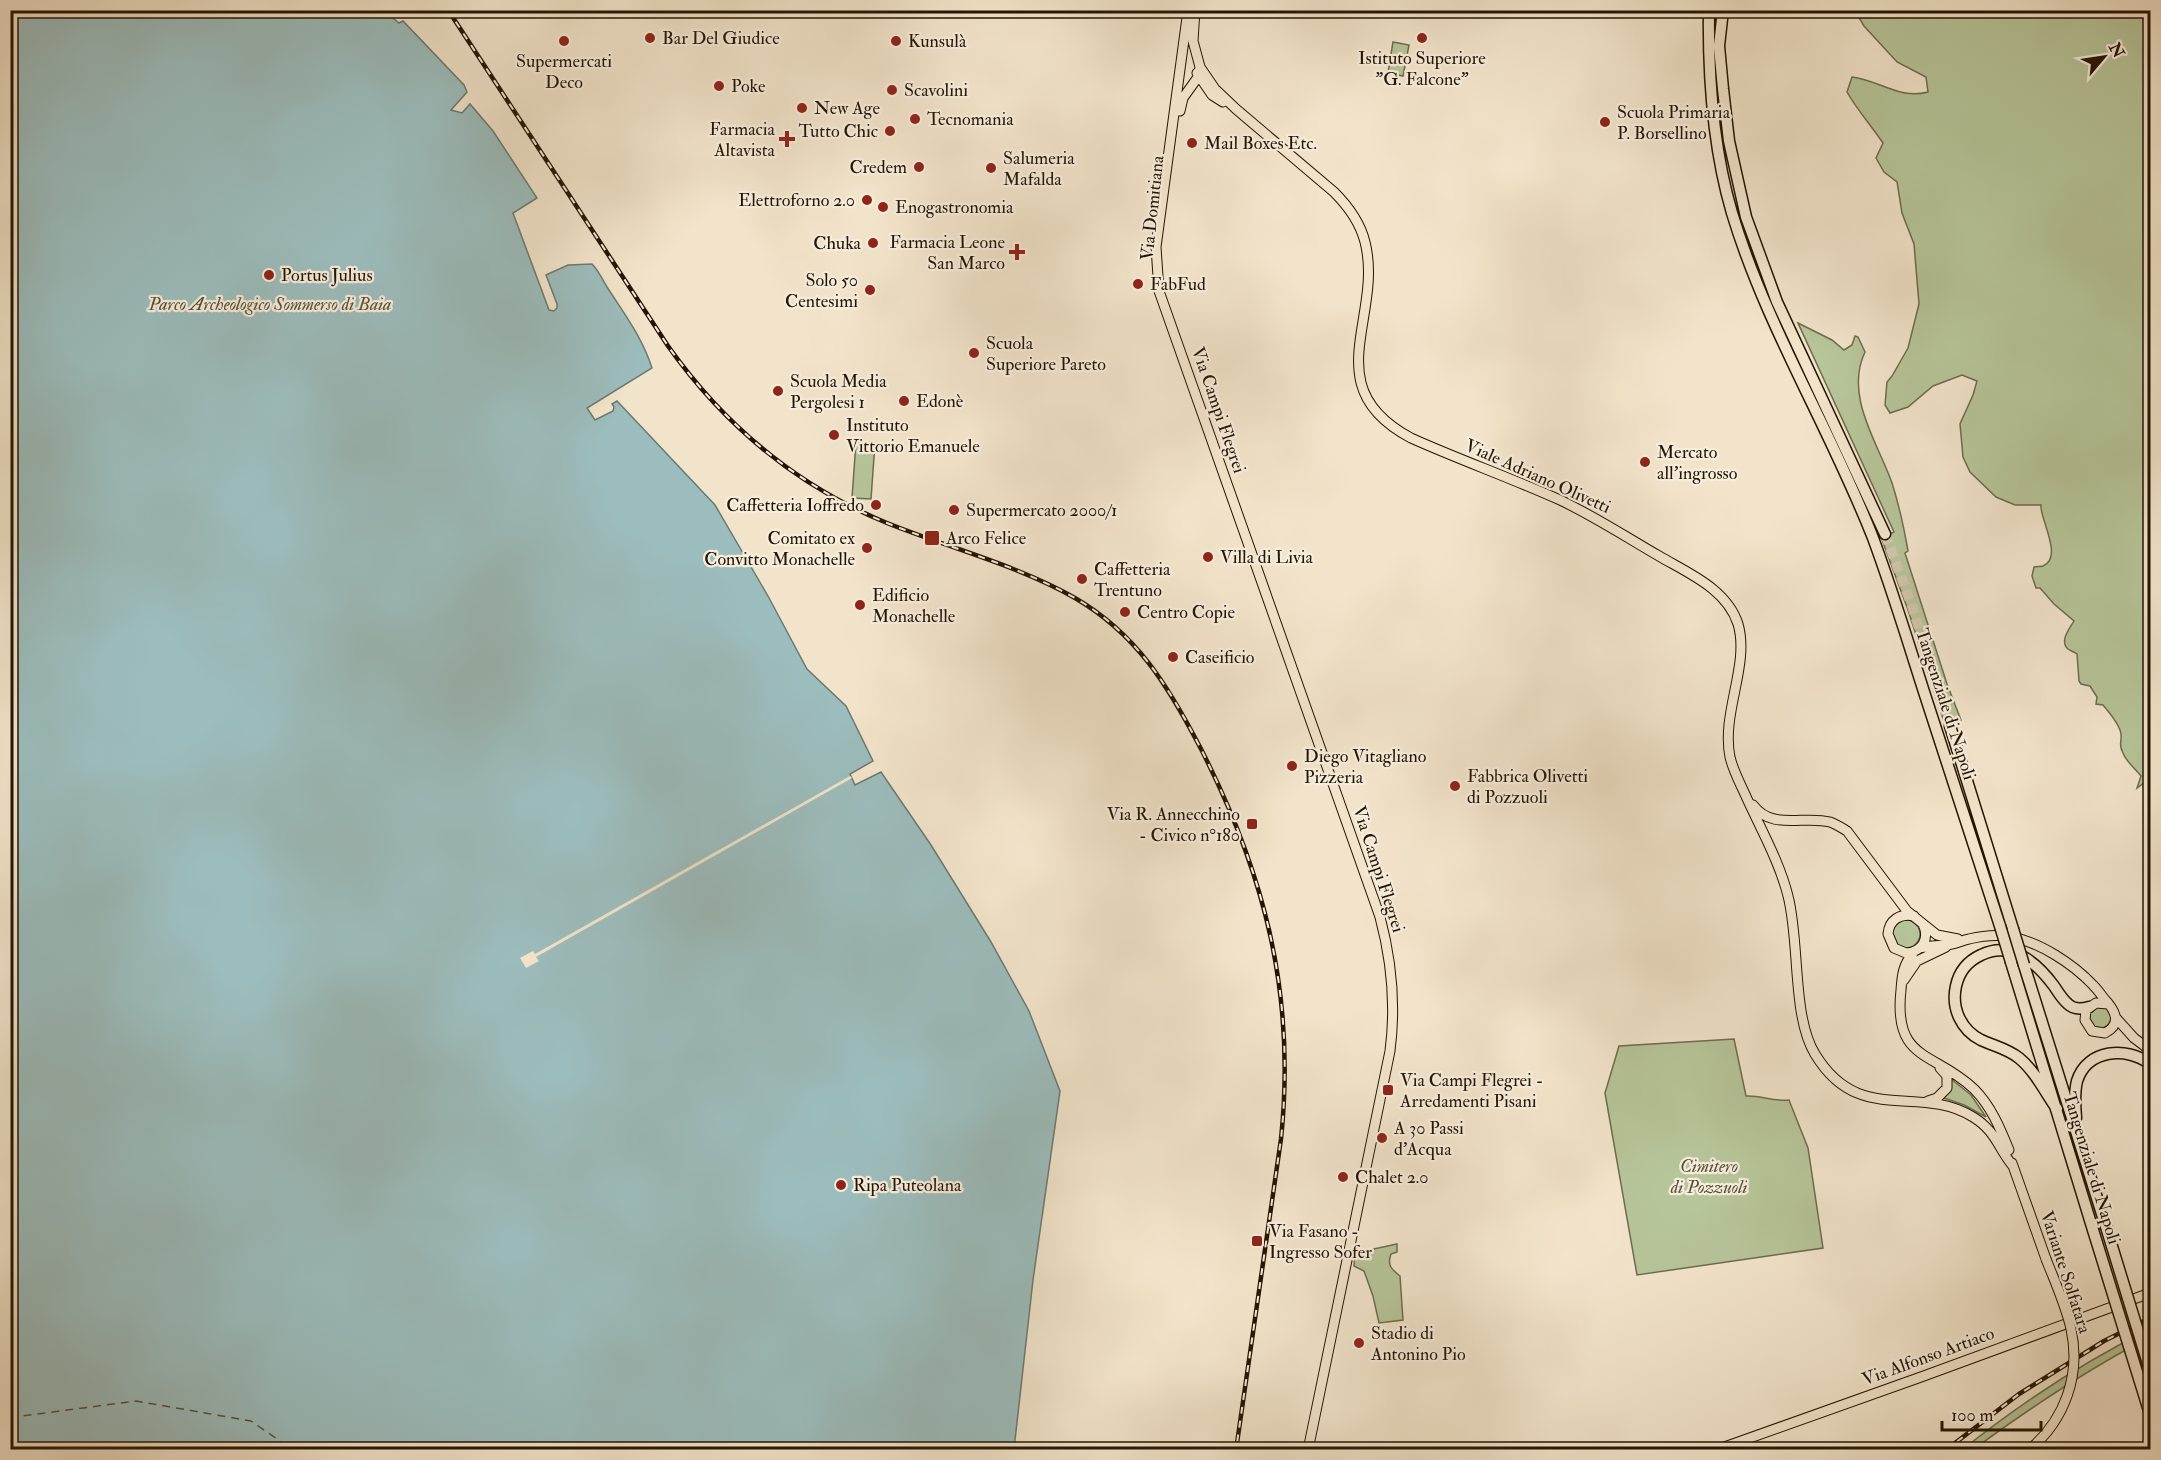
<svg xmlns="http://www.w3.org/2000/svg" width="2161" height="1460" viewBox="0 0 2161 1460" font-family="'IM FELL Double Pica',serif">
  <rect width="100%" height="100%" fill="#f2e4cb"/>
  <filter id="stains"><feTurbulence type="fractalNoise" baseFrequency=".00333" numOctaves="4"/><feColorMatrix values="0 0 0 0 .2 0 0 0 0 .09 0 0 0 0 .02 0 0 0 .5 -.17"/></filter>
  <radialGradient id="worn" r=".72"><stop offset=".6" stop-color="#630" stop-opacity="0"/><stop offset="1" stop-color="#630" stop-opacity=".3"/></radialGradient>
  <path fill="#b7c59a" stroke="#6d6c4e" stroke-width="1.5" d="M1855,11H2150V783H2144L2137,788L2141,776C2135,768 2127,763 2123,753C2118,744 2122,743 2121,734C2120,725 2109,712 2103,705L2096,704L2097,697L2090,686L2081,684L2079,681L2077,654C2074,652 2071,651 2068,649C2059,641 2070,628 2074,621L2054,604L2040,588H2036L2032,576L2034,567C2037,566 2040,567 2043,566C2064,558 2039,517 2041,505H2015L1996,497L1970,472L1963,457L1960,424L1973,395L1977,381L1962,375L1933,386L1908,407L1890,413L1885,405L1887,382L1892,376L1908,348L1919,304L1914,244L1902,213L1897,182L1884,172L1876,158L1883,143C1871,125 1857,110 1847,92L1852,77C1879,80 1900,100 1928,92L1926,77L1897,62L1864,26Z
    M1393,42L1409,45L1403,76L1388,73Z
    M1798,323L1832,340L1844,350L1852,345L1855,336L1858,337L1865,352C1844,396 1878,443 1892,483C1899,505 1904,528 1908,551L1905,553L1947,684L1961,720L1945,725L1908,610L1881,537L1894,532Z
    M856,442L875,443L871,499L852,498Z
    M1892 934a14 14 0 1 1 28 0a14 14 0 1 1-28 0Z
    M2089 1017a11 11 0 1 1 22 0a11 11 0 1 1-22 0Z
    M1734,1039L1746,1096C1761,1095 1774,1102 1789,1100L1808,1148L1823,1248L1637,1275L1605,1093L1619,1046Z
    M1951,1079L1971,1095L1986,1117L1964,1105L1944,1098L1949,1091Z
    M1397,1244V1252L1391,1254C1387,1265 1391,1269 1400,1276L1403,1320L1379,1323L1373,1296L1364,1271L1354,1266L1355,1253Z
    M2150,1329V1337C2088,1369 2030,1408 1974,1449L1962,1450C2021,1403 2083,1362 2150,1329Z"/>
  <path fill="#9cbdbd" stroke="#6c7972" stroke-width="1.5" d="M10,11H401L393,18L399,23L403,21L464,85L467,92L451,110L462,113L470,104L493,131L537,198L513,213L549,310L554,311L557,308V304L546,275L568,265L592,264C599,271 602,279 607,287C625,315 642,337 652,368L587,408L595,420L613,411L614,407L612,404L617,401L715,505L768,596L807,669L846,706L873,761L850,774L855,785L881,772L931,845L991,942L1029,1011L1060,1091L1033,1280L1014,1449H11Z"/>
  <path fill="#f2e4cb" d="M850,776L852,778L536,957L539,961L526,968L520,958L533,951L535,954Z"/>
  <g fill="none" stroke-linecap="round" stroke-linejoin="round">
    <path stroke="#4d4f43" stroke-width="1.5" stroke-dasharray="8 6" stroke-linecap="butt" d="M10,1419L22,1416L136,1401L251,1421L293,1450"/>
    <path stroke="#d3c5ad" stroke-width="10" stroke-dasharray="10 5" stroke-linecap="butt" d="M1885,534L1912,606L1950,726"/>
    <g stroke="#231401" stroke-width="11">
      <path id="major" d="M1188,10L1156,247L1159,291L1380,917C1392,962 1396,1005 1390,1051L1308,1450
        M1200,67L1215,89L1236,109L1334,192C1348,206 1360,222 1365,242C1384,317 1315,387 1411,438C1460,460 1511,478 1560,500C1594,516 1626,537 1659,556C1688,573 1727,589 1738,624C1750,665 1721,713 1730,757C1733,770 1739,781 1744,792C1759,826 1779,860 1788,896C1800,942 1792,1017 1815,1054C1859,1127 1918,1083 1973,1117C1996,1131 1998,1148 2013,1166
        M1197,73L1212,95L1223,102
        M1180,111L1183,98L1198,77L1200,67L1193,41L1195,10
        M1753,805C1772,831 1804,815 1830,822C1836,824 1842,828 1847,831L1907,911L1937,935L1958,939
        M1914,916C1900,913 1889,920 1888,934L1894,948L1906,953C1922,952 1930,939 1923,924
        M1920,948C1931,945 1941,946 1952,944C1958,943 1963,940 1969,939C1982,936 1997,934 2011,937C2040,942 2073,964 2093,985C2099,991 2103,998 2108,1003C2117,1014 2120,1025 2105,1033L2092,1031L2085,1020L2086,1010L2096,1003L2108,1004
        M1914,952C1903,964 1902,975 1901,990C1893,1062 1934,1051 1974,1089C1991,1106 2000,1128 2009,1150
        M1904,980L1917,961L1946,947
        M2116,1018L2134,1038L2150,1050
        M1928,1101L1937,1098L1947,1088V1076L1940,1068
        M2012,1163L2046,1259
        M1716,1450L1921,1377L2150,1293"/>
    </g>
    <g stroke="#231401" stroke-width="13">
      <path id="highway" d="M1709,10C1708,78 1713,148 1732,213C1766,326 1830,428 1873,538C1892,589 1908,642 1925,695C1950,772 1975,849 2000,926
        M1723,10L1719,46L1723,89L1729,141L1746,217L1777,302L1885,534
        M1950,726L2013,929
        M2011,962L2093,1230
        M2024,965L2107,1230
        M2057,1109C2045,1092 2035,1071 2019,1058C2008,1049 1994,1046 1981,1040C1961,1030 1951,1008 1956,986C1959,972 1968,961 1981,955C2011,940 2037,963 2054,986C2058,992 2062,999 2068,1004C2074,1010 2082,1009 2089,1007
        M2076,1118C2075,1106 2074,1093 2077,1081C2087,1049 2127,1046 2150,1064"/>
    </g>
    <use href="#major" stroke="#f2e4cb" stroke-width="9"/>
    <use href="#highway" stroke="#f2e4cb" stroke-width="10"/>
    <g stroke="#231401" stroke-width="4.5">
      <path id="rail" d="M448,10L668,346C724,425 797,486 887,523C949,548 1017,565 1075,598C1137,634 1168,686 1200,747C1265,874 1296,995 1281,1139L1236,1450
        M1946,1450L2019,1394L2104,1341L2150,1318"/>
    </g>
    <use href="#rail" stroke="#f7eddd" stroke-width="2" stroke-dasharray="7" stroke-linecap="butt"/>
    <g stroke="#231401" stroke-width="11" stroke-linecap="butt">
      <path id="major-bridge" d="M2029,1450C2065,1420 2081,1375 2071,1329C2066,1306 2055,1282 2046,1259"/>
    </g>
    <g stroke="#231401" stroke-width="13" stroke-linecap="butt">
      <path id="highway-bridge" d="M2000,926L2011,962
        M2013,929L2024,965
        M2093,1230L2150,1414
        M2107,1230L2150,1370"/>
    </g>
    <use href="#major-bridge" stroke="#f2e4cb" stroke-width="9"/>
    <use href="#highway-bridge" stroke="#f2e4cb" stroke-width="10"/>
  </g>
  <g fill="#8f2418" stroke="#f7eddd" stroke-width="2">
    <circle cx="650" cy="38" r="6"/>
    <circle cx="1422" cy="38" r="6"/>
    <circle cx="564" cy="41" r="6"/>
    <circle cx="896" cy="41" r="6"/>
    <circle cx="719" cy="86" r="6"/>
    <circle cx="892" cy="90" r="6"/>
    <circle cx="802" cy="108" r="6"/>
    <circle cx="915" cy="119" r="6"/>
    <circle cx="1605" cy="122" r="6"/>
    <circle cx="890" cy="131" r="6"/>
    <path d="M784 130h6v6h6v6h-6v6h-6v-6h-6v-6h6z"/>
    <circle cx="1192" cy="143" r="6"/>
    <circle cx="919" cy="167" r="6"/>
    <circle cx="991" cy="168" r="6"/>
    <circle cx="867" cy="200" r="6"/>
    <circle cx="883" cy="207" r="6"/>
    <circle cx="873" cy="243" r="6"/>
    <path d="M1014 243h6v6h6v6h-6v6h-6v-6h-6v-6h6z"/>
    <circle cx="269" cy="275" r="6"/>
    <circle cx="1138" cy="284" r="6"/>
    <circle cx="870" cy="290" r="6"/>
    <circle cx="974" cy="353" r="6"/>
    <circle cx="778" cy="391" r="6"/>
    <circle cx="904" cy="401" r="6"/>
    <circle cx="834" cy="435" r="6"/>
    <circle cx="1645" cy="462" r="6"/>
    <circle cx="876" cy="505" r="6"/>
    <circle cx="954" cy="510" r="6"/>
    <rect x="924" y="530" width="16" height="16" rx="3"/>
    <circle cx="867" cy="548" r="6"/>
    <circle cx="1208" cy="557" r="6"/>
    <circle cx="1082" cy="579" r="6"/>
    <circle cx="860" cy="605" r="6"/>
    <circle cx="1125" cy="612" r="6"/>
    <circle cx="1173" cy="657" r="6"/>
    <circle cx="1292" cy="766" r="6"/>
    <circle cx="1455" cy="786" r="6"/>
    <rect x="1246" y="818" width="12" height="12" rx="3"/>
    <rect x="1382" y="1084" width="12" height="12" rx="3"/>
    <circle cx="1382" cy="1138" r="6"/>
    <circle cx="1343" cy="1177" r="6"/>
    <circle cx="841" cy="1185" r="6"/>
    <rect x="1251" y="1235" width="12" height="12" rx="3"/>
    <circle cx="1359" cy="1343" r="6"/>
  </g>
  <g text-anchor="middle" stroke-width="4.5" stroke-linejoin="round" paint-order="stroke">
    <g font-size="18" fill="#231401" stroke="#f7eddd" text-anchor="start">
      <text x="662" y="44">Bar Del Giudice</text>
      <text x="908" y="47">Kunsulà</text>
      <text x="1422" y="64" text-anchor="middle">Istituto Superiore<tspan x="1422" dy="21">"G. Falcone"</tspan></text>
      <text x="564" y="67" text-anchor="middle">Supermercati<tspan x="564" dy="21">Deco</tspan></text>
      <text x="731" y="92">Poke</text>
      <text x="904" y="96">Scavolini</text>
      <text x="814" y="114">New Age</text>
      <text x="1617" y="118">Scuola Primaria<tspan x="1617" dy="21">P. Borsellino</tspan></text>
      <text x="927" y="125">Tecnomania</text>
      <text x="775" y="135" text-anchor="end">Farmacia<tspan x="775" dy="21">Altavista</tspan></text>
      <text x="878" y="137" text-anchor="end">Tutto Chic</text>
      <text x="1204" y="149">Mail Boxes Etc.</text>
      <text x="1003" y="164">Salumeria<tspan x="1003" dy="21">Mafalda</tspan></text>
      <text x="907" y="173" text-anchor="end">Credem</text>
      <text x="855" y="206" text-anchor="end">Elettroforno 2.0</text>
      <text x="895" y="213">Enogastronomia</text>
      <text x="1005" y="248" text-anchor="end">Farmacia Leone<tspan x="1005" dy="21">San Marco</tspan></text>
      <text x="861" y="249" text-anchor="end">Chuka</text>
      <text x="281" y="281">Portus Julius</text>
      <text x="858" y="286" text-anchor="end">Solo 50<tspan x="858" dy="21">Centesimi</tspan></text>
      <text x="1150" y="290">FabFud</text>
      <text x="986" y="349">Scuola<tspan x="986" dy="21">Superiore Pareto</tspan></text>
      <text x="790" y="387">Scuola Media<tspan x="790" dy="21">Pergolesi 1</tspan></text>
      <text x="916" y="407">Edonè</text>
      <text x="846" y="431">Instituto<tspan x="846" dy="21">Vittorio Emanuele</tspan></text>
      <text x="1657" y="458">Mercato<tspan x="1657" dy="21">all'ingrosso</tspan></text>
      <text x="864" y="511" text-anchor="end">Caffetteria Ioffredo</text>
      <text x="966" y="516">Supermercato 2000/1</text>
      <text x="855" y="544" text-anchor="end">Comitato ex<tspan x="855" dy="21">Convitto Monachelle</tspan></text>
      <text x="946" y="544">Arco Felice</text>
      <text x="1220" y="563">Villa di Livia</text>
      <text x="1094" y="575">Caffetteria<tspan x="1094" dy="21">Trentuno</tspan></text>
      <text x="872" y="601">Edificio<tspan x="872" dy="21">Monachelle</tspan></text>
      <text x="1137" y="618">Centro Copie</text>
      <text x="1185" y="663">Caseificio</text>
      <text x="1304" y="762">Diego Vitagliano<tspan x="1304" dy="21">Pizzeria</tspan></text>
      <text x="1467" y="782">Fabbrica Olivetti<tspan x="1467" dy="21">di Pozzuoli</tspan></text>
      <text x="1240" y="820" text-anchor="end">Via R. Annecchino<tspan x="1240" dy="21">- Civico n°180</tspan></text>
      <text x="1400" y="1086">Via Campi Flegrei -<tspan x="1400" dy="21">Arredamenti Pisani</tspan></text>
      <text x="1394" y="1134">A 30 Passi<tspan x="1394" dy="21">d'Acqua</tspan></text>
      <text x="1355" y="1183">Chalet 2.0</text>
      <text x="853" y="1191">Ripa Puteolana</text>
      <text x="1269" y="1237">Via Fasano -<tspan x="1269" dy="21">Ingresso Sofer</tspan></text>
      <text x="1371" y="1339">Stadio di<tspan x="1371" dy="21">Antonino Pio</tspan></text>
    </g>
    <g font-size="18" fill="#231401" stroke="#f7eddd">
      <text transform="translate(1152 208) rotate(-84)" y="6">Via Domitiana</text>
      <text transform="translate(1219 410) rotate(71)" y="6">Via Campi Flegrei</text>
      <text transform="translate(1538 476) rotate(24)" y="6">Viale Adriano Olivetti</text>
      <text transform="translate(1946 704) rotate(72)" y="6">Tangenziale di Napoli</text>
      <text transform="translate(1379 869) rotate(72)" y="6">Via Campi Flegrei</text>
      <text transform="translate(2092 1168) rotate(73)" y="6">Tangenziale di Napoli</text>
      <text transform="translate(2066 1272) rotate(72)" y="6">Variante Solfatara</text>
      <text transform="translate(1928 1356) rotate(-20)" y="6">Via Alfonso Artiaco</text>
    </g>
    <g font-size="18" font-style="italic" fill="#575237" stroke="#f7eddd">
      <text x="270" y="310">Parco Archeologico Sommerso di Baia</text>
      <text x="1709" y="1172">Cimitero<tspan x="1709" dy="21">di Pozzuoli</tspan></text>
    </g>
  </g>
  <rect width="2161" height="1460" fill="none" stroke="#f2e4cb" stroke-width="36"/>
  <rect x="12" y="12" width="2137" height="1436" fill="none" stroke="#231401" stroke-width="3"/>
  <rect x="18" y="18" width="2125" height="1424" fill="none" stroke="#231401" stroke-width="1.5"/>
  <g transform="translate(2104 57) rotate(61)" stroke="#f7eddd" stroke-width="4.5" paint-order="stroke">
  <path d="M0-4.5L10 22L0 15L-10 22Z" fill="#231401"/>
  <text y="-9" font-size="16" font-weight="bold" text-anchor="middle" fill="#231401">N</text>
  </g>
  <path d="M1942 1421v9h99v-9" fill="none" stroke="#231401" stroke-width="3"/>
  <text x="1951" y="1421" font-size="18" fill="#231401" stroke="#f7eddd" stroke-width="4.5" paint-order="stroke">100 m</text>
  <rect width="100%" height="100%" filter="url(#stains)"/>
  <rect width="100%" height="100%" fill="url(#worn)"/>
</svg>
